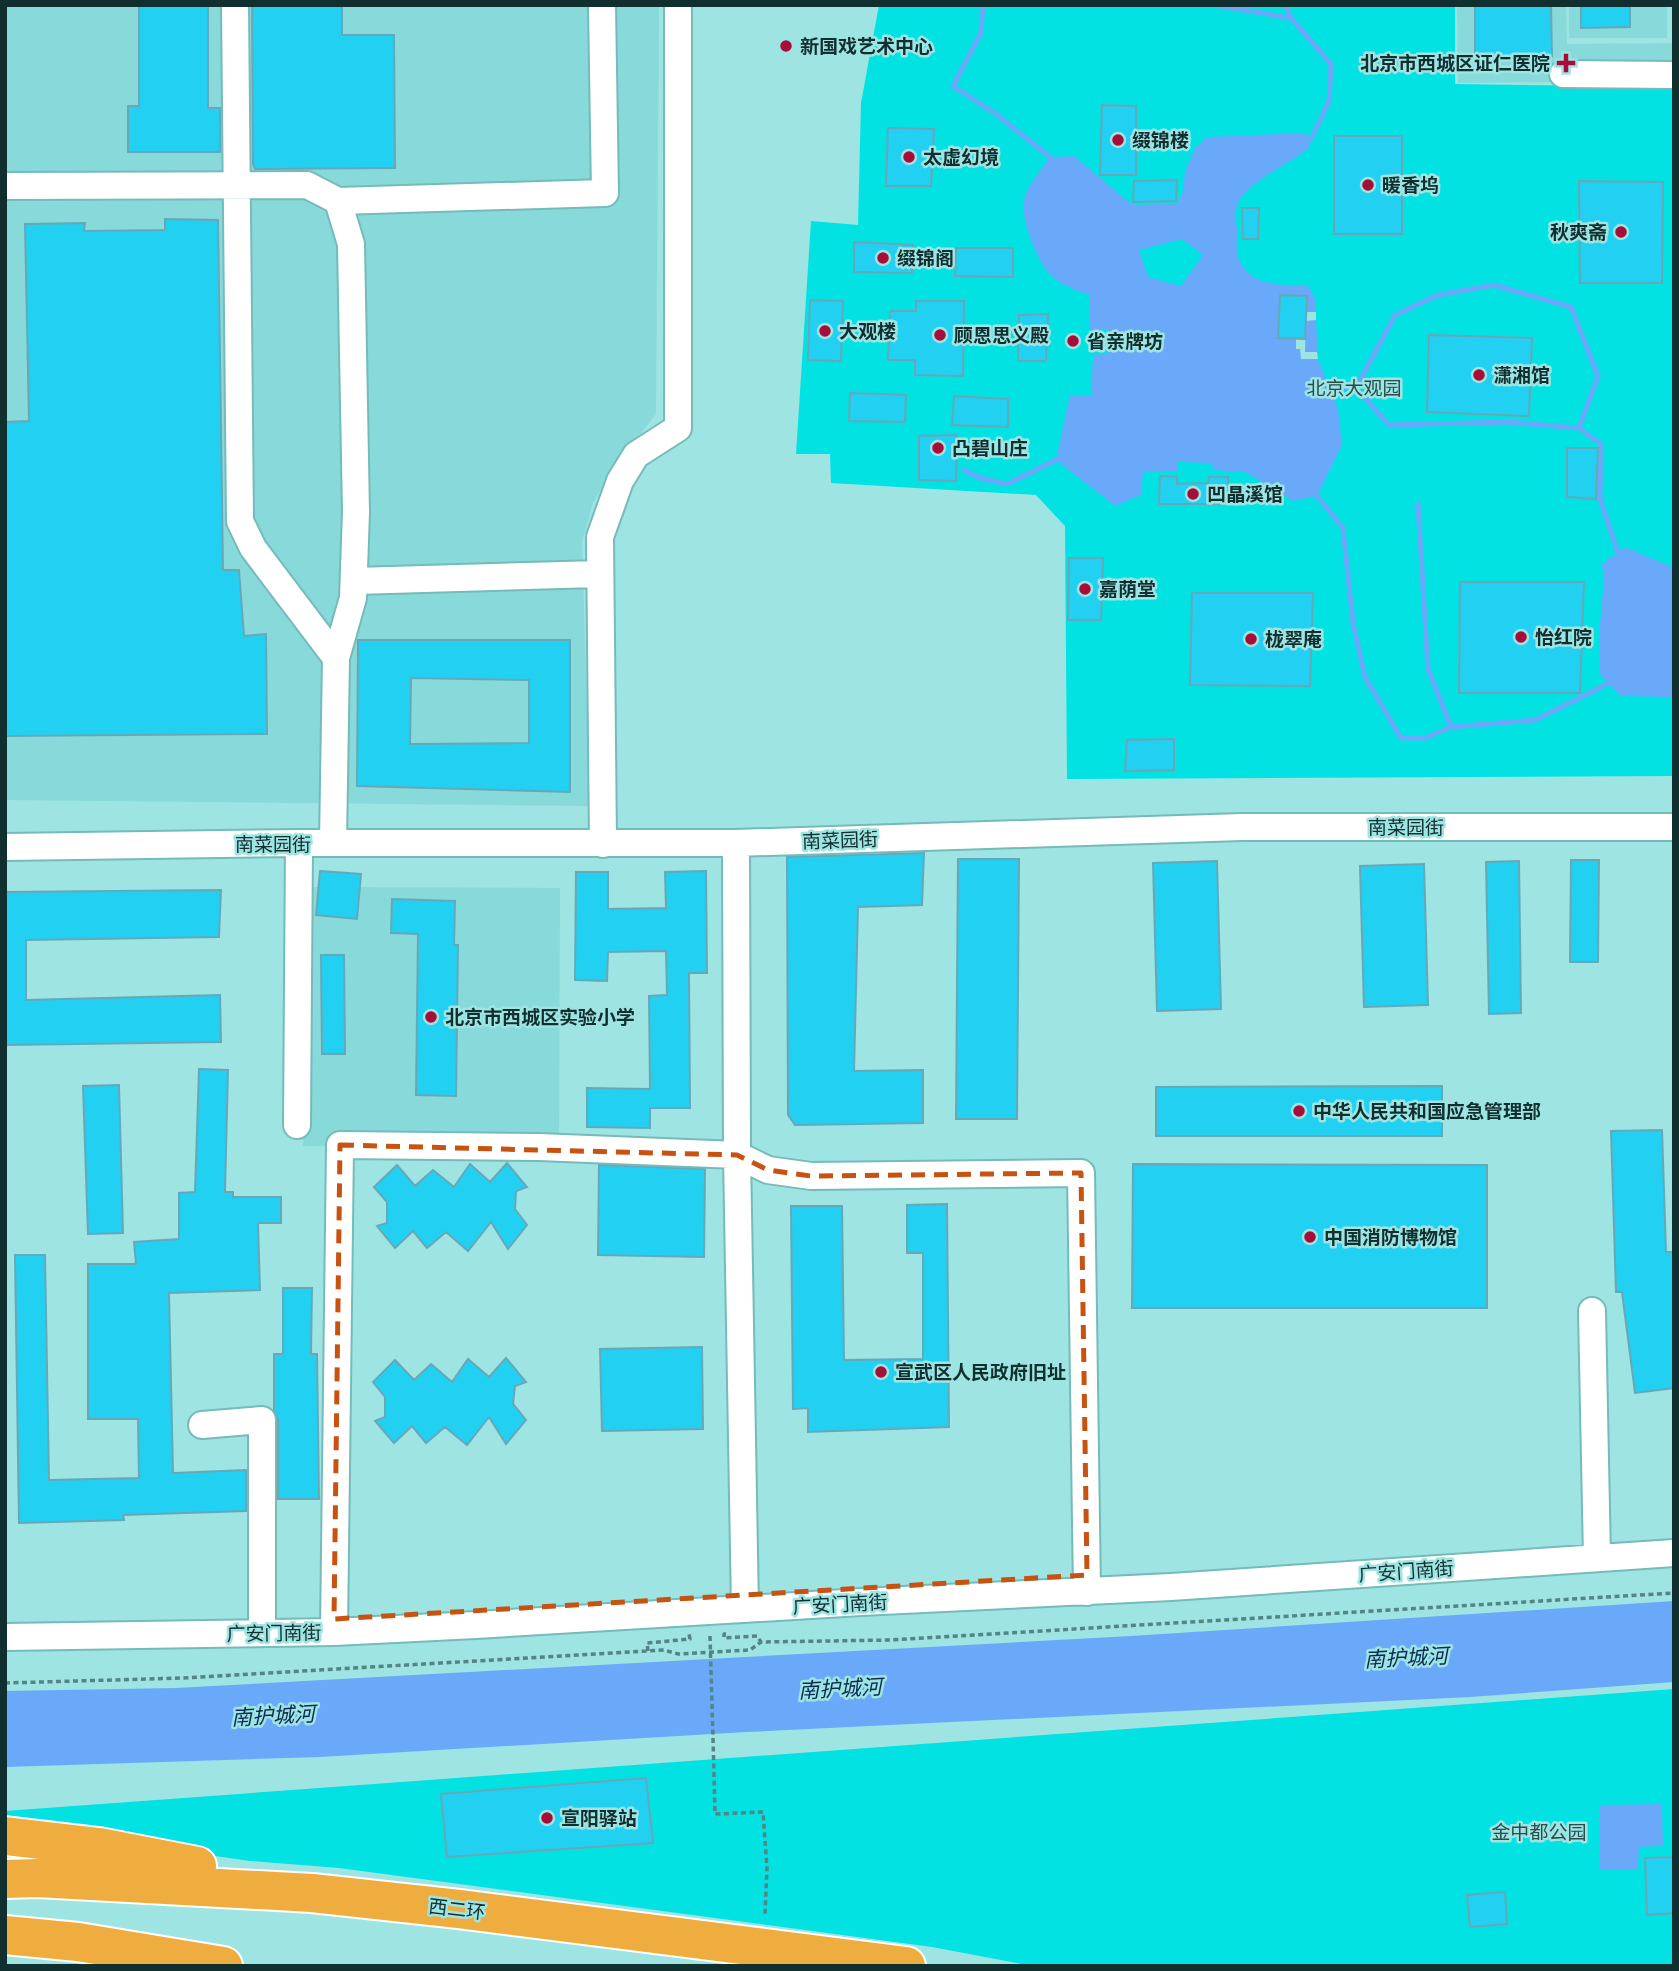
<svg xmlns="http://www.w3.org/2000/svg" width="1679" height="1971" viewBox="0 0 1679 1971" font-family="Roboto,'Noto Sans SC',sans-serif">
  <rect width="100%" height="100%" fill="#9de4e3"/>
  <path fill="#88d9d9" d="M5,5H659L656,414L613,469L593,503L582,541L590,806L5,800Z
    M1457,5H1566L1567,44L1673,43L1674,5V81L1458,83Z
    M1569,5H1667V38H1569Z
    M304,887L560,888L559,1147L303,1146Z"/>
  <path fill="#02e2e3" d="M879,5H1455V84L1674,87V776L1067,779L1065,526L1036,495L831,483L830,454H796L811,221L858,225L861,103Z
    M1674,1689V1966H1032L932,1947L339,1868L250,1861L5,1826V1811Z"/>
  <path fill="#6aa9fa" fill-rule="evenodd" d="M1305,133L1311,139L1309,148C1289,164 1254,179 1240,199C1234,208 1236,220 1237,230C1237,238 1236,250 1238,257C1250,288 1282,285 1308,285L1315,299L1318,359L1338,409L1342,445L1317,496L1293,501L1245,472L1213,470L1212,463L1178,462L1177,471L1143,472L1141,495L1115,506L1056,460L1070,395L1091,396L1093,355L1108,354L1107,330L1090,329V295C1075,290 1057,284 1047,271C1036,257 1020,217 1024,200C1028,184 1041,170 1050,157L1074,156L1130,203L1136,205L1177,203L1183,192L1185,172L1195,148L1207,137ZM1182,239L1203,255L1181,286L1148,277L1139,250Z
    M1625,547L1674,568V697L1620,696L1600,674L1599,635L1604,580L1602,564Z
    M1674,1601V1682L1470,1697L746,1732L320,1757L5,1767V1691L176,1688L1131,1636Z
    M1662,1804L1663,1846L1639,1847L1638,1870H1600V1805Z"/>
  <path fill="#9de4e3" d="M1280,295L1307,296L1306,312H1316V320L1306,321L1305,352H1317L1318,359H1301L1300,349H1296V338H1278Z"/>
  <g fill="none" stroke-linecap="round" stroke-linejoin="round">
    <path stroke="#6aa9fa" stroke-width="5" d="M983,5L981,33L953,86L996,114L1050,157
      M1213,5L1291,18L1331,64L1329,101L1311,139
      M1285,5L1291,18
      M1329,387L1356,388L1389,425L1507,422L1579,428L1601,444L1600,499L1618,553
      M1356,388L1395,315L1438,295L1494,285L1571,307L1598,376L1579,428
      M964,470L980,478L1007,484L1056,460
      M1317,496L1343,528L1353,623L1365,677L1401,738H1425L1451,727L1535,720L1609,683
      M1418,504L1428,669L1451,727"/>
  </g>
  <path fill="#22d1f2" stroke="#67a8b8" stroke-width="2" fill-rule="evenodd" d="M139,5H208V108H220V152H128V106H139Z
    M252,5H342V35H394L395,168L255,169L253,164Z
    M1475,5H1551L1552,56L1475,57Z
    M1581,5H1630V27L1581,28Z
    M1102,105L1136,106V175H1100Z
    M888,128L934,129L931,186H886Z
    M1334,136H1402V234H1334Z
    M1177,180L1176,201L1133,202L1134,181Z
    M1579,181L1663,182L1662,283H1580Z
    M1242,208H1259L1258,239H1243Z
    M165,219L218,220L223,570H239L244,636L266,634L267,734L5,736V422L29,421L25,224L85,223L84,231L165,230Z
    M854,242L913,245L912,273L854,272Z
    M956,248H1013V277L955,276Z
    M1280,295L1307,296L1305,339L1278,338Z
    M810,300L843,301L841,361L808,360Z
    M916,301H964L963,376L915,375V360H888L890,311H916Z
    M1048,314L1046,361H1018L1019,315Z
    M1429,335L1532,338L1529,416L1427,412Z
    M850,393L906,395L905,422L849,421Z
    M954,396L1008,399V427L952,425Z
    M957,435L956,481L919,480V436Z
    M1567,448H1598L1596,499L1567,497Z
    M1160,476L1177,477V484L1208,483L1209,477H1228V504H1159Z
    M1069,558H1103L1101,620H1068Z
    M1460,582H1584L1580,693H1459Z
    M1192,593H1313L1310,686L1190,685Z
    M358,640H570V792L357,786ZM411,678L529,680V743L410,744Z
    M1174,739V770L1125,771L1127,740Z
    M924,853L922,905L858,907L854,1071L923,1070V1123L795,1125L788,1115L787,857Z
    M958,859H1019L1017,1119H956Z
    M1571,860H1599L1598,962H1570Z
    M1217,861L1221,1009L1157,1011L1153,863Z
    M1519,861L1521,1013L1489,1014L1486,862Z
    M1424,864L1428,1005L1364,1007L1360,866Z
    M320,871L361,874L357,919L316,915Z
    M706,871L707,973H689L690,1108H650V1128L587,1127V1088L650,1089L649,996L667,995L666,951L608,952L607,981L575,980L576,872H608V909L666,908L665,872Z
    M221,890L219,937L26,940V1000L220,995L221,1042L5,1045V892Z
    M392,899L455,901L454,945H458L456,1096L416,1095L418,934L391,933Z
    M321,955H344L345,1054H322Z
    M199,1069L228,1070L225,1192H233V1197H281V1223H258L260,1290L169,1293L173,1473L246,1470V1511L123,1515L124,1520L19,1523L15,1255H45L49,1480L139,1478L138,1419H88V1264H136L134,1242L179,1239V1193L195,1192Z
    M119,1085L123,1233L88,1234L83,1086Z
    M1442,1086V1136H1156V1087Z
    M1662,1130L1666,1252H1674V1388L1635,1393L1622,1292H1616L1611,1131Z
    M507,1163L527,1187L516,1191L515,1209L527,1225L508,1249L491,1222L468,1251L446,1232L427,1248L413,1231L395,1248L377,1226L387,1223V1202L374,1187L397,1165L415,1186L433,1170L454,1187L470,1164L490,1182Z
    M1133,1164L1487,1165V1308H1132Z
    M599,1165L705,1169L704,1257L598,1255Z
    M947,1204L949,1427L808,1432V1408L793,1409L791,1206H842L844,1360L923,1359V1253H907V1205Z
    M283,1288H312L311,1354H317L319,1499H278V1420L274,1411V1354H283Z
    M702,1347L703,1429L602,1431L600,1349Z
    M506,1358L526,1382L515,1386L513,1404L526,1420L506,1444L489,1417L467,1445L445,1427L426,1443L412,1426L394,1443L375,1421L385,1417V1397L373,1382L395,1360L414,1380L431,1364L452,1382L468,1359L489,1377Z
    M646,1778L653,1843L447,1857L441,1794Z
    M1674,1857V1913L1647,1915L1645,1858Z
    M1505,1892L1507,1924L1470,1927L1467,1895Z"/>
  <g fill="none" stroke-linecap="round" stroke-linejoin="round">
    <g stroke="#75bbba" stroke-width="30">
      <path id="minor" d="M235,5L240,521L253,548L336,658L333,843
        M1563,74L1674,75
        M5,186L307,185L338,201L351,244L356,512L353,598L336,658
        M338,201L605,193L602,5
        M355,581L598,574
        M736,843L737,1155L745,1609
        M603,844L600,537L620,481L636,455L678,428V5
        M5,847L299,843H736L1242,827H1674
        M297,1125L299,843
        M1592,1311L1597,1558
        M202,1425L262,1420V1633
        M334,1632L340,1145L539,1147L737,1155L768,1170L811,1176L1081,1173L1087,1592
        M5,1637L334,1632L476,1625L861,1602L1171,1587L1674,1553"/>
    </g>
    <g stroke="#fff" stroke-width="42">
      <path id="highway" d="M5,1836L99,1847L197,1866
        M5,1879L37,1878L312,1893L459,1909L906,1966
        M5,1935L78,1942L223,1966"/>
    </g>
    <path stroke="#548584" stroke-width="3.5" stroke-dasharray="5 3.5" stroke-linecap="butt" d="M726,1634H724V1638L757,1636L761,1642
      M648,1651L647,1643L690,1639L689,1634
      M5,1683L183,1678L664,1650L678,1654L750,1650L761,1642L891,1640L1674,1593
      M713,1738L715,1814L763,1812L767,1868L765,1915"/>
    <use href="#minor" stroke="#fff" stroke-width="26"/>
    <use href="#highway" stroke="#f0ad3f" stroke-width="38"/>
    <path stroke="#548584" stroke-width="3.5" stroke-dasharray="5 3.5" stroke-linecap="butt" d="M710,1636L713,1738"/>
  </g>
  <path fill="none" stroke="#c85311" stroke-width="5" stroke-dasharray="14 9" stroke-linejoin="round" d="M340,1145L737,1155L768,1170L811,1176L1081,1173L1087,1575L334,1619Z"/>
  <g fill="#a70e37" stroke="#9de4e3" stroke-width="2.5">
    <circle cx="786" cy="46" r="7"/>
    <path d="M1562.5 52.5h7v7h7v7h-7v7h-7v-7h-7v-7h7z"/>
    <circle cx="1118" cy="140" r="7"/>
    <circle cx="909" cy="157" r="7"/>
    <circle cx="1368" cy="185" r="7"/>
    <circle cx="1621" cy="232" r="7"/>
    <circle cx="883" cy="258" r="7"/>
    <circle cx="825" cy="331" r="7"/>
    <circle cx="940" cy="335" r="7"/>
    <circle cx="1073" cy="341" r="7"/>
    <circle cx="1479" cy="375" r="7"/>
    <circle cx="938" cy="448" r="7"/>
    <circle cx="1193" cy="494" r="7"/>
    <circle cx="1085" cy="589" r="7"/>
    <circle cx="1521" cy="637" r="7"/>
    <circle cx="1251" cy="639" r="7"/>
    <circle cx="431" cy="1017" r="7"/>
    <circle cx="1299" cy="1111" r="7"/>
    <circle cx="1310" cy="1237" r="7"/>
    <circle cx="881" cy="1372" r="7"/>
    <circle cx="547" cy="1818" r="7"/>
  </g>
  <g text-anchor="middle" stroke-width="5" stroke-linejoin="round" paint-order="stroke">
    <g font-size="19" font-weight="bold" fill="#122f2f" stroke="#9de4e3" text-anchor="start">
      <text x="800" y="53">新国戏艺术中心</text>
      <text x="1550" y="70" text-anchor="end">北京市西城区证仁医院</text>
      <text x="1132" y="147">缀锦楼</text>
      <text x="923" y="164">太虚幻境</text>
      <text x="1382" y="192">暖香坞</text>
      <text x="1607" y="239" text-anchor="end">秋爽斋</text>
      <text x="897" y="265">缀锦阁</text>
      <text x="839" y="338">大观楼</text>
      <text x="954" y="342">顾恩思义殿</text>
      <text x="1087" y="348">省亲牌坊</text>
      <text x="1493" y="382">潇湘馆</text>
      <text x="952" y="455">凸碧山庄</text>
      <text x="1207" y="501">凹晶溪馆</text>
      <text x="1099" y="596">嘉荫堂</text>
      <text x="1535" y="644">怡红院</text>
      <text x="1265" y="646">栊翠庵</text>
      <text x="445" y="1024">北京市西城区实验小学</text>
      <text x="1313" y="1118">中华人民共和国应急管理部</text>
      <text x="1324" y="1244">中国消防博物馆</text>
      <text x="895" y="1379">宣武区人民政府旧址</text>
      <text x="561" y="1825">宣阳驿站</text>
    </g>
    <g font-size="19" fill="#2a4c4c" stroke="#9de4e3">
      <text x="1354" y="395">北京大观园</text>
      <text x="1539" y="1839">金中都公园</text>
    </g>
    <g font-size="19" fill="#122f2f" stroke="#9de4e3">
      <text x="1406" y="834">南菜园街</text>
      <text transform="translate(840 840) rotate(-2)" y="7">南菜园街</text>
      <text x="273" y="851">南菜园街</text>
      <text transform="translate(1406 1571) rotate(-4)" y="7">广安门南街</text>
      <text transform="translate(840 1604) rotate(-3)" y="7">广安门南街</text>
      <text transform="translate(274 1633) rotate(-1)" y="7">广安门南街</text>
      <text transform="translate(457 1909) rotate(7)" y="7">西二环</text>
    </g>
    <g font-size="21" font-style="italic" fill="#0b2b52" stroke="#9de4e3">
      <text transform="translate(1406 1658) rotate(-3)" y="7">南护城河</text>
      <text transform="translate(840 1689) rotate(-3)" y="7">南护城河</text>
      <text transform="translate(273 1716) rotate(-3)" y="7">南护城河</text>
    </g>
  </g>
  <rect width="1679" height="1971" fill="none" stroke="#122f2f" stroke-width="14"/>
</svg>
